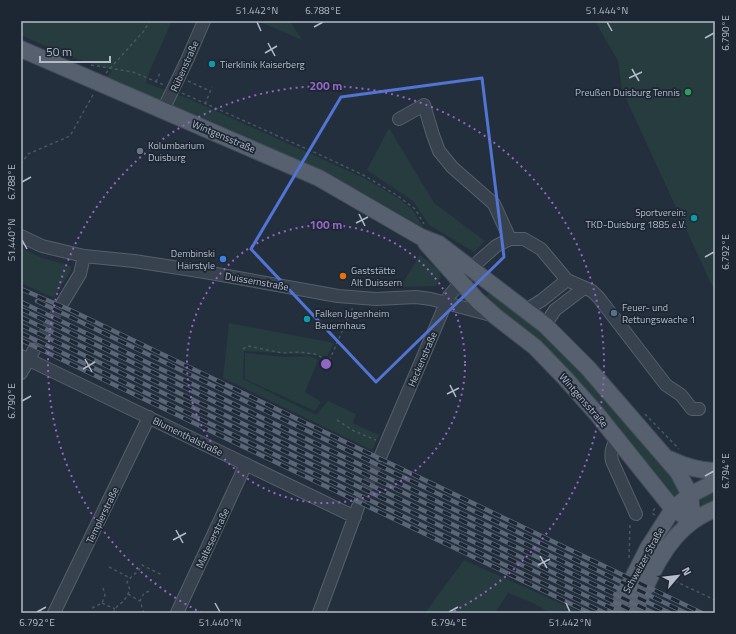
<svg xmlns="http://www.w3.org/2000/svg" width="736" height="634" viewBox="0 0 736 634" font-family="'Titillium Web',sans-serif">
  <rect width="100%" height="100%" fill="#242f3e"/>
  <path fill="#263c3f" d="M21,21H172L150,70L146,83L187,98L364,178L398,198L412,209L424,228L347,184L317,170L105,80L112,70L65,55L21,35Z
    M258,21H290L302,40Z
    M595,21H715V292L622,90L618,61Z
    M389,128L434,203L485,241L474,252L429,225L413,201L367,170Z
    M21,248L42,258L71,266V271L54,298L21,283Z
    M420,255L439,270L441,277L436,286L400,287Z
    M492,290L542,329L667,466L682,496L676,500L482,300Z
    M229,323L334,343L327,356L244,351L243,379L316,415L328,401L356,414L353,423L379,435L372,450L223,378Z
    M245,353L285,357L310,356L318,360L305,392L321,402L315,411L245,379Z
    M715,487V503L710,505H702L699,500L702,495Z
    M464,560L582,613H550L533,603L508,593L495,613H425Z"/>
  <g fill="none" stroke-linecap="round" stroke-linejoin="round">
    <path stroke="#3a4453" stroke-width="12" stroke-dasharray="12 6" stroke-linecap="butt" d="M34,350L63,302
      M358,507L381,455"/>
    <g stroke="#565f6c" stroke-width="14">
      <path id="minor" d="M163,110L188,58L204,21
        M399,119L424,105L433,135L439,151L452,167L494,204L510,239
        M21,236L42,246L84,256L134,261L205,272L338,296L376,299L416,297L431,299L495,316
        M63,302L80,274L84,256
        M526,310L542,300L567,280
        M545,325L555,310L584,288
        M21,356L355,517
        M21,373L34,350
        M617,439C612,446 610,452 612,461L636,514
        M381,455L449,296L479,261L496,246L510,239H524L541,249L567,280L592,291L599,298L666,385L681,395L692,409H699
        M54,613L149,417
        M177,613L246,464
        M319,613L358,507"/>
    </g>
    <g stroke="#414a57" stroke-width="18">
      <path id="major" d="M21,49L319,178L421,237L439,244L545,325L588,368L678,472L690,495L693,521
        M426,243L477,300L495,316L535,347L564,377L597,414L673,509L693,521
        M669,459C684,466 698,471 715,471
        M615,613L648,548L673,509L690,495L715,482
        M634,613C648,581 663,542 693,521C700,516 708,512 715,509"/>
    </g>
    <path stroke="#44595c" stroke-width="1.5" stroke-dasharray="3 3" stroke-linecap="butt" d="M33,21L35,22L39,21
      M91,65L133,72L164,85
      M106,73L143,32L150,21
      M188,81L210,91
      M156,82L160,73
      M182,93L327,158L365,176L398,196L415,209L424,224
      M205,104L212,87
      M21,164L28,154L70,136L94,93
      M243,349L248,346L282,353L299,352L315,354L329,361L353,307
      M645,414L679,449
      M337,420L354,431L376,440
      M655,515L652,513L655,508
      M629,558L630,523
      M109,567L130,578
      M664,576L715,600
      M128,594L140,601
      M102,603L115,609
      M92,608L102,603L105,595L103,588
      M113,613L118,605L124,601L130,590L127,582C132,575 138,573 142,565L162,575
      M144,613L140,601L144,593L150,591"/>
    <use href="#minor" stroke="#38414e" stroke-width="12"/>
    <use href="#major" stroke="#56606e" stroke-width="16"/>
    <g stroke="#5a6575" stroke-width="4.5">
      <path id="rail" d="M21,289L68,309L702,613
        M37,301L686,613
        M21,302L670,613
        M21,309L654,613
        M21,317L637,613
        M21,325L622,613
        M21,333L605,613
        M21,340L590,613"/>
    </g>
    <use href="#rail" stroke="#1d2633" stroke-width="3" stroke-dasharray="9" stroke-linecap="butt"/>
  </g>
  <path fill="none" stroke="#5274d3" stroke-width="3" stroke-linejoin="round" d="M482,78L504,257L376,382L251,249L341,97Z"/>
  <path fill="none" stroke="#b4bcc9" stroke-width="1.5" d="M257,22L261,31M607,22L612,31M314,27L323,22M705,38L714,33M268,43L275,56M265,53L277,46M632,69L639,81M629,78L642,72M22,182L31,177M359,214L365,226M356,223L368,217M22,240L27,249M705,257L714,252M85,359L92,372M83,369L95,362M450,385L456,397M447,394L459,388M22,401L31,396M705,476L714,471M176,530L183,543M173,540L186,533M540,556L547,568M538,565L550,559M215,603L220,612M566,603L570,612M37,612L46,607M449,612L458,607"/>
  <g fill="none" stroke="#9266c3" stroke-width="2" stroke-dasharray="2 4">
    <circle cx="326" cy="364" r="139"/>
    <path d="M202 613A278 278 0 1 1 450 613"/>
  </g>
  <g fill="#0f9aa8" stroke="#1d2633" stroke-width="1.5">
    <circle cx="212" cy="64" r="4"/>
    <circle cx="694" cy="218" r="4"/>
    <circle cx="307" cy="319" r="4"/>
  </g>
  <circle fill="#2e9e5b" stroke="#1d2633" stroke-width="1.5" cx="688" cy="92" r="4"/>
  <circle fill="#6b7280" stroke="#1d2633" stroke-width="1.5" cx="140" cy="151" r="4"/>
  <circle fill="#3f7fe0" stroke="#1d2633" stroke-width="1.5" cx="223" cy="259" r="4"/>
  <circle fill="#e8710a" stroke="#1d2633" stroke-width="1.5" cx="343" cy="276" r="4"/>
  <circle fill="#5c6f8a" stroke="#1d2633" stroke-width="1.5" cx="614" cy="313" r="4"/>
  <g text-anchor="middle" stroke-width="3.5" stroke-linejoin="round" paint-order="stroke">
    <g font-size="10" fill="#b4bcc9" stroke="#1d2633" text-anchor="start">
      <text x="220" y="68">Tierklinik Kaiserberg</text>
      <text x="680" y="96" text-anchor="end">Preußen Duisburg Tennis</text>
      <text x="148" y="149">Kolumbarium<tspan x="148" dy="12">Duisburg</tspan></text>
      <text x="686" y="216" text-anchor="end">Sportverein:<tspan x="686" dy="12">TKD-Duisburg 1885 e.V.</tspan></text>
      <text x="215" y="257" text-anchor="end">Dembinski<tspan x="215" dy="12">Hairstyle</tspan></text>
      <text x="351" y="274">Gaststätte<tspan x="351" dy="12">Alt Duissern</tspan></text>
      <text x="622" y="311">Feuer- und<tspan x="622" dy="12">Rettungswache 1</tspan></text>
      <text x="315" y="317">Falken Jugenheim<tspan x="315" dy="12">Bauernhaus</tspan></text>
    </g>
    <g font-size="10" fill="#b4bcc9" stroke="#1d2633">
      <text transform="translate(184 66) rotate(-66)" y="4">Rübenstraße</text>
      <text transform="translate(224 136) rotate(23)" y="4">Wintgensstraße</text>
      <text transform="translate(257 281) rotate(10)" y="4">Duissernstraße</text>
      <text transform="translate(422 359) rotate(-67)" y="4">Heckenstraße</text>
      <text transform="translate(584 400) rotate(49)" y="4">Wintgensstraße</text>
      <text transform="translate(188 436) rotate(26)" y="4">Blumenthalstraße</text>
      <text transform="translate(102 515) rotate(-64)" y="4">Templerstraße</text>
      <text transform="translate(212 538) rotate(-65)" y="4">Malteserstraße</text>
      <text transform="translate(643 560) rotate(-61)" y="4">Schweizer Straße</text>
    </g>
  </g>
  <circle cx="326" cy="364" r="6" fill="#9266c3" stroke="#1d2633" stroke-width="2"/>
  <g font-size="12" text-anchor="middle" font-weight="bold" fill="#9266c3" stroke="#1d2633" stroke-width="3.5" stroke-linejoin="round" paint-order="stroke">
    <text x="326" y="90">200 m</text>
    <text x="326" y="229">100 m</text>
  </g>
  <rect width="736" height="634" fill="none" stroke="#1d2633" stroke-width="44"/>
  <g transform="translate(678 576) rotate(62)" stroke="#1d2633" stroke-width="3" paint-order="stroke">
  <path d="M0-3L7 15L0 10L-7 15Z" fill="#b4bcc9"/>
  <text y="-6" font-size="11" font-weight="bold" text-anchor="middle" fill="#b4bcc9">N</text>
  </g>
  <path d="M40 56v6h70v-6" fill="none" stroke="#b4bcc9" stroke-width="2"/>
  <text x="46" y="56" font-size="12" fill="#b4bcc9" stroke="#1d2633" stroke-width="3" paint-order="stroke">50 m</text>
  <rect x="22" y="22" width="692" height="590" fill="none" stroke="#b4bcc9" stroke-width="1.5"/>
  <g font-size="10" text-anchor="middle" fill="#b4bcc9">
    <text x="257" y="14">51.442°N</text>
    <text x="323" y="14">6.788°E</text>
    <text x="607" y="14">51.444°N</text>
    <text transform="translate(725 33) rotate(-90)" y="4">6.790°E</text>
    <text transform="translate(11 182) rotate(-90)" y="4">6.788°E</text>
    <text transform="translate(11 240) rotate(-90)" y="4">51.440°N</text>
    <text transform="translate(725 252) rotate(-90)" y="4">6.792°E</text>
    <text transform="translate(11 401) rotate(-90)" y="4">6.790°E</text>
    <text transform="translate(725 471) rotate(-90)" y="4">6.794°E</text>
    <text x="37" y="626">6.792°E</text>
    <text x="220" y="626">51.440°N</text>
    <text x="449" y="626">6.794°E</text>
    <text x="570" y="626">51.442°N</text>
  </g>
</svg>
